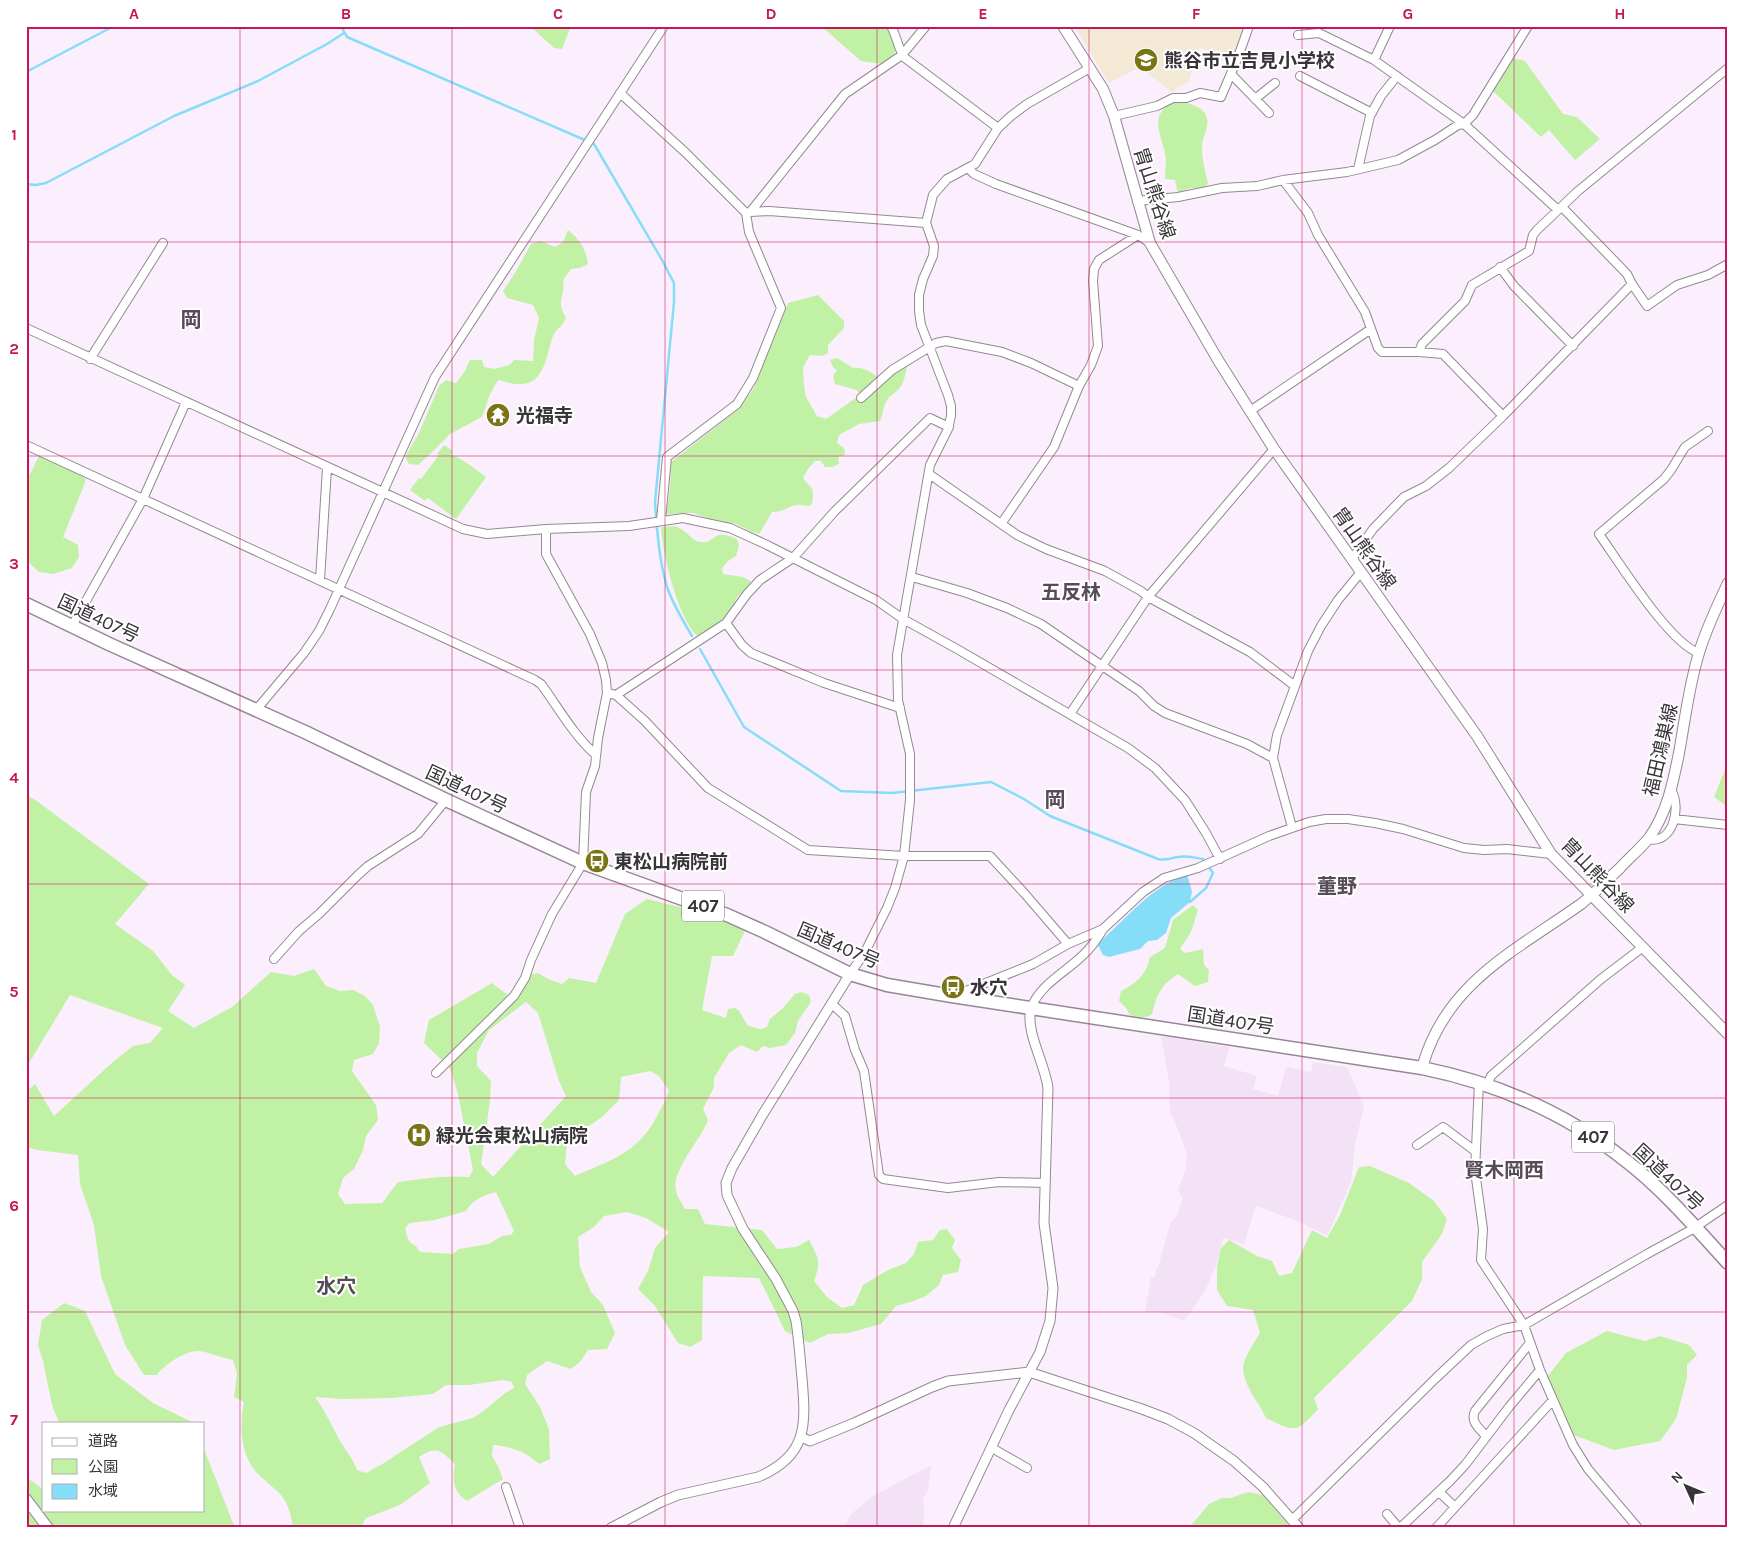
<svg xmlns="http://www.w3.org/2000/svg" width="1754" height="1554" viewBox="0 0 1754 1554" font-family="Karla,'Noto Sans JP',sans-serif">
  <rect width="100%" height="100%" fill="#fbeffd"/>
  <path fill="#f3e1f5" d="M1161,1036L1229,1047L1224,1066L1257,1076L1253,1089L1278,1096L1286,1067L1311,1072L1313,1062L1347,1067L1364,1106L1355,1145L1351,1182L1327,1236L1300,1222L1256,1206L1244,1244L1223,1238L1216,1266L1205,1291L1184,1321L1160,1312H1145L1151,1277H1155L1156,1269L1158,1268L1171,1221H1173L1177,1215L1183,1198L1178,1190L1185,1171L1187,1154L1174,1119L1170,1114L1169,1082Z
    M931,1465L928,1491L923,1498L924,1511L923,1528H844L851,1514L873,1496Z"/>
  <path fill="#f3e9d4" d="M1074,26H1245L1235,56L1199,48L1189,81L1172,92L1140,67L1109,83Z"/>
  <path fill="#c1f1a4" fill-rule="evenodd" d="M530,26H571L562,49L554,48Z
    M821,26H893L890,32L894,44L897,48L891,58L882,64L861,61Z
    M1512,58L1525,61L1563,114L1577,117L1600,139L1575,160L1549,130L1541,137L1493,91Z
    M1174,101C1188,102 1211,107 1207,126C1206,135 1202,137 1202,149C1202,161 1206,173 1208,184L1202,188H1190L1178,193L1175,180L1165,179C1165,172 1166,166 1166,159C1163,136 1146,116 1174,101Z
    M568,230C580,240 586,249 588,264L580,268L571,269L563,280C566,296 555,302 566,317C564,325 556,329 553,336C546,355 545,387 517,384C511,384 505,381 498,380L490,394L482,417L450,434L427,457L418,465L409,464L405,457L419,433L439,386L446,380L456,383L465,371L470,360H482L484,367L494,369L510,365L514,360L533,361L534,340L539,318L533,305L507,298L503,291L515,273L531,244L540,241L555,247L563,242Z
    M818,295L844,321V328L828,345V353L822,356L810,355L803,367L804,386L806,397L817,416L826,419L860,395L857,390L835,384L833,376L837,370L833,367L830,360L837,358L853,368C865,366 873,374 882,380L902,367H907C905,375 904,384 898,390C894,394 889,396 886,402C883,407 883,415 880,421L859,424L839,435L837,443L844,448L845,455L838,457L839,464L832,467H825L821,461H815L808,469L803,478C812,490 815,487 812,504C807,508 802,504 796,505C786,507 784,512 772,512L759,534L750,531L736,524L711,519L693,513L666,514L670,489L671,462L740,408L754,388L788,303Z
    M444,445L453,451L451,454L467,463L486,477L456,519L428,498L425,501L410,490L419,478L421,479L439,455L437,454Z
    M39,456H44L85,478V483L63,537L78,545L79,557L72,568L53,574L39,572L26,560V482Z
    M661,527C666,527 673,526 677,527C686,530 692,541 700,542C718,544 710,527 737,539L739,545L736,556L728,561L722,568L723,574L743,577L751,581L748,587L737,597L731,610L722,621L697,636C677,615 663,556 661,527Z
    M1728,762V807L1714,797Z
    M26,796L34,799L149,884L115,924L153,951L172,975L185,985L168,1011L194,1028L232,1007L271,972L294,976L314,969L326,986L340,991L353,990L365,996L373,1005L380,1027L379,1043L373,1054L354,1060L352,1071L376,1105L378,1120L366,1136L363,1150L354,1169L343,1178L338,1194L345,1204L382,1203L398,1182C422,1179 445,1175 469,1177L473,1170L458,1094L450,1068L424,1043L429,1020L492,983L509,996L529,975L538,973L548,979L562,984L569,978L596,983L625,914L647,899L704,913L745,931L733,956H712L702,1010L726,1018L728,1009L735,1008L739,1011L748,1026L761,1029L767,1027L770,1019L782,1009L795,994L801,992L809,995L811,1002L798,1021L795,1033L786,1045L770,1048L763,1046L757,1052L741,1045L729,1053L714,1078V1087L703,1109L708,1120C701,1140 671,1170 676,1191C677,1197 682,1203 685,1209H698L705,1224L762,1230L777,1249L796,1247L809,1240C819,1258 821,1262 814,1281L827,1297L842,1308L854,1305L863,1285L888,1270L906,1263L914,1254L918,1242L933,1240L940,1230L947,1229L955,1240L952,1248L961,1260L958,1272L943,1275L939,1285L926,1296L914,1301L896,1306L881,1324L848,1333L828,1334L810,1343L785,1331L759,1278L703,1276L702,1340L690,1347L678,1343L655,1306L638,1289L648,1271L655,1248L669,1232L646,1218L627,1212L604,1216L594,1227L578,1237L580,1267L591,1292L603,1305L615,1333L607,1349L588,1350L580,1362L571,1369L547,1361L527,1375L525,1384L540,1407L549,1429L550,1459L539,1464C527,1452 510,1446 493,1445L492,1456L498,1466L503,1479L467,1501C453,1492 452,1480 455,1464C441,1451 438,1445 419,1457L430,1483L400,1505L366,1518L361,1528H293C291,1516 289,1505 281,1495C272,1485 259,1478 251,1465C240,1447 240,1422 244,1402L234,1397L237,1374L233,1360C222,1358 209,1352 198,1351C185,1351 164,1365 157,1375H144L125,1345L101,1276L94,1225L80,1184L78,1155L37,1150L26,1147V1092L35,1084L54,1116L114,1061L133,1046L150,1043L163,1028L70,995L26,1068ZM526,1002L538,1013L559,1081L566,1096L493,1177L481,1164L490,1101L491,1081L477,1066V1053L489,1030ZM650,1071L659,1076L669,1091C662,1107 652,1129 639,1141C622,1158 597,1166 575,1176L565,1164L567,1141L602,1117L619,1100L621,1077ZM496,1192L514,1231L511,1235L502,1236L489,1244L459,1249L453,1254L420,1252L416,1246C408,1243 407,1237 405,1228L410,1223L435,1220L466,1211C472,1200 484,1195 496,1192ZM503,1380L512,1382L514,1388L505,1393L485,1410L473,1418L439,1427L384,1463L366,1473L357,1470C352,1456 343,1448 337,1435C330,1422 324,1409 315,1397L342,1399L391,1398L433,1394L446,1385H469Z
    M1193,905L1198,910L1191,932L1180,949L1185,953L1203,949L1204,965L1209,970L1208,982L1195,986L1178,974C1161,985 1157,994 1152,1014C1145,1019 1139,1017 1130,1015L1126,1008L1119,1001L1121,991C1137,983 1146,975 1150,957L1165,948L1173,920Z
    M1370,1166L1409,1183L1434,1201L1447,1219L1442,1234L1422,1262V1279L1412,1301L1314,1398L1318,1409C1296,1434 1295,1432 1266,1418C1259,1402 1244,1387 1243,1368C1243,1359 1255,1341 1260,1333L1253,1310L1227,1306L1217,1290V1267L1221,1248L1229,1240L1257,1256L1272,1261L1279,1276L1292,1273L1312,1230L1327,1238L1340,1215L1359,1167Z
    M64,1303L85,1311L115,1374L153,1403L194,1423H59L52,1405L43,1361L38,1345L42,1320Z
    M1607,1331L1645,1341L1660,1336L1689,1345L1697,1355L1687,1365V1378L1676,1419L1660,1441L1614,1450L1571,1434L1547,1377L1566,1353Z
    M204,1449L235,1528H26V1477L44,1490V1510H204Z
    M1248,1492L1263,1495L1291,1528H1189L1209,1504L1222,1498H1231Z"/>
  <path fill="#86ddf8" d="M1187,875L1192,891L1190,902L1171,918L1166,933L1157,940L1148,941L1140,949L1109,957L1103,955L1098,945L1104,938C1130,915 1153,885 1187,875Z"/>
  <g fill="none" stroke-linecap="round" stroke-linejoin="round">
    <path stroke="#86ddf8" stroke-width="2.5" d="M341,26L347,37L594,144L662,260L674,283V302L655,502C657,530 659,560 667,587C673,604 683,621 692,636
      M26,72L114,26
      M26,184L36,185L46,183L174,116L258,81L327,44L344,33
      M700,649L744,727L841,791L892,793L991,782L1024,799L1050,816L1158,859C1167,861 1170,858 1178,857C1186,855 1195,858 1203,859L1213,873L1206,888L1190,902"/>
    <g stroke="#948895" stroke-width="10">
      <path id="minor" d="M891,26C897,36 898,50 905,58L998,128
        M1390,26L1374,60L1464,124L1558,210
        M1298,35L1319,33L1374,60
        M1231,74L1269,113
        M1300,76L1372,113
        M620,93L686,153L746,213L749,232L781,308L753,378L737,404L667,457L661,520
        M1255,99L1275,83
        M1114,116L1157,106L1173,98H1186L1200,93L1221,97L1238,57L1249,26
        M969,169L974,174L996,184L1138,235L1150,243
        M1358,169L1370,116L1381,96L1397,76
        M1283,180L1308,213L1318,235L1365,312L1378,348L1382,352H1419L1443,354L1503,416
        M1137,201L1178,197L1222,188L1257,186L1283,180L1347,172L1398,160L1435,140L1458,125L1464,124L1473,115L1528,26
        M1562,207L1627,274L1632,284L1647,306L1677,285L1708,275L1728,264
        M751,211L845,94L902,55L926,26
        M750,212L769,211L926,223
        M1500,267L1514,286L1573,346
        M26,328L463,529L487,534L546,529L629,526L683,518L730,528L767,545L876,600L903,619L957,649L1128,748L1155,768L1185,800L1206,833L1220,859
        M1419,352L1422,344L1465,301L1472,285L1529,251L1533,235L1537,230L1578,191L1728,68
        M90,359L163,243
        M861,398L892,370L936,343L946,341L1002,352L1031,363L1079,386
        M1250,411L1371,329
        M26,445L535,680L541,684C558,707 574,736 596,755
        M929,474L1017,535L1046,549L1105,571L1141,591L1148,597L1250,652L1295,686
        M1001,524L1054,447L1079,386L1091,365L1098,346L1093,281L1094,269L1099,260L1138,235
        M1352,559L1373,529L1404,497L1426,486L1449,468L1503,416L1632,284
        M912,577L967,593L1007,608L1041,624L1139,691L1154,706L1165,713L1247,744L1273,758
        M320,580L327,468
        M726,623L742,645L751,653L824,683L900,708
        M72,626L143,499L186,402
        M1699,653C1669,643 1619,562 1599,534L1664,479L1671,470L1685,447L1708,431
        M607,693L616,695L645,721L708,788L808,850L904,856H990L1025,894L1068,944
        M616,695L726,623L747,594L760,580L793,558L835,511L930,418L949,427
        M256,710L304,653L319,631L330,609L435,377L664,26
        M1070,714L1148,597L1274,449
        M1674,819L1728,825
        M1292,827L1273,758L1277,735L1308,651L1321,626L1338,600L1361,572
        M1648,839C1673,845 1682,807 1671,790
        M274,959L299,931L319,914L358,875L368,866L418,834L446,800
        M850,974L865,952L887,908L895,888L904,856L910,800V754L898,700L897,655L930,465L948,429L951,416V406L948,395L921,325L919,311V295L923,279L933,256L934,246L926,223L933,195L947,179L975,164L998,128L1011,116L1027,104L1090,68
        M956,995L1033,964L1068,944L1103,929L1143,892L1164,878L1198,868L1269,836L1309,822L1326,819H1348L1375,823L1403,829L1464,848L1484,850L1507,849L1551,854
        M832,1004L845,1016L855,1050L864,1071L879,1175L883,1179L948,1188L999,1182L1045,1183
        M1031,1008C1040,985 1064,973 1081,957C1090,949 1097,940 1103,929
        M436,1073L514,996L525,978L531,960L552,914L583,863L586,792L595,766L598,738L607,693L606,680L602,663L590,634L546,554V529
        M1479,1082L1475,1171L1483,1229L1481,1260L1524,1325L1540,1370L1573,1445L1588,1469L1638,1528
        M1487,1085L1491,1076L1601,979L1643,947
        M1417,1145L1443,1127L1475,1151
        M1486,1436C1479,1428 1470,1422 1475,1411L1530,1343
        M992,1448L1027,1468
        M506,1487L520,1528
        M1439,1492L1455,1507
        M1387,1514L1399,1528
        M1292,1520L1436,1378L1471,1345L1487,1336L1503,1329L1524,1325L1647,1254L1691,1230L1728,1205
        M1400,1528L1450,1481L1465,1465L1509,1407L1540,1370
        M1436,1528L1553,1400"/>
    </g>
    <g stroke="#948895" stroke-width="11">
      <path id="tertiary" d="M801,1437L810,1441L854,1423L932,1387L948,1381L1029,1372L1142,1409L1168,1419L1194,1433L1234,1461L1263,1487L1299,1528
        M611,1528L661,1502L678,1495L758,1477C808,1456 806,1425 802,1378C800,1359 799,1340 796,1321L793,1311L776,1279L743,1229L727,1195L726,1183L732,1168L763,1114L850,974
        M953,1528L1009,1410L1040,1352L1050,1321L1053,1288L1044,1223L1048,1088C1045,1063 1025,1032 1031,1008"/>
    </g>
    <g stroke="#948895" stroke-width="12">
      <path id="secondary" d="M1063,26L1103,89L1114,116L1150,243L1218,360L1274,449L1477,736L1551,854L1728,1034
        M1422,1068C1445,983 1515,951 1581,904C1595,893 1607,880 1620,868C1629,858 1640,849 1649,838C1667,813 1673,783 1679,753C1685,720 1689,685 1699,653C1706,629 1717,606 1728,583
        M26,1499L48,1528"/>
    </g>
    <g stroke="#948895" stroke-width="15">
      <path id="trunk" d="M26,604L109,644L305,732L446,800L583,863L727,915L765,932L850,974L887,985L952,996L1422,1068C1496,1083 1566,1113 1625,1160C1664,1190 1695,1227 1728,1263"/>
    </g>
    <use href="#minor" stroke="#fff" stroke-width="8"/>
    <use href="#tertiary" stroke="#fff" stroke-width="9"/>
    <use href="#secondary" stroke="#fff" stroke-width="10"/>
    <use href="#trunk" stroke="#fff" stroke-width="12"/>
  </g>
  <path fill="none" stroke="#c2185b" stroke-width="1" stroke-opacity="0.55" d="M240,26V1528M452,26V1528M665,26V1528M877,26V1528M1089,26V1528M1302,26V1528M1514,26V1528M26,242H1728M26,456H1728M26,670H1728M26,884H1728M26,1098H1728M26,1312H1728"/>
  <defs>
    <g id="school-disc" transform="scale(1.25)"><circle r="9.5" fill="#7b7416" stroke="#fff"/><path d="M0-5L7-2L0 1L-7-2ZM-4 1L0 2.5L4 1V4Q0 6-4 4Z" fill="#fff"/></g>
    <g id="temple-disc" transform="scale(1.25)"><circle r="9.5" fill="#7b7416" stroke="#fff"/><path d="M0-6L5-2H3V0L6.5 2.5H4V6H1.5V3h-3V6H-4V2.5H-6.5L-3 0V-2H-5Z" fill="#fff"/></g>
    <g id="bus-disc" transform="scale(1.25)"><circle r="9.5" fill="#7b7416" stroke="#fff"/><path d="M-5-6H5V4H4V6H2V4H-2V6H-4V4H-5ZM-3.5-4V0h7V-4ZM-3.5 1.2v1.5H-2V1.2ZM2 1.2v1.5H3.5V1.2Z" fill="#fff"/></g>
    <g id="hospital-disc" transform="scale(1.25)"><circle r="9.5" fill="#7b7416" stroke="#fff"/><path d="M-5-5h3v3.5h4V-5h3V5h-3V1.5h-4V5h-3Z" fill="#fff"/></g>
  </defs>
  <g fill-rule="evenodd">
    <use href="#school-disc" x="1146" y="60"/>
    <use href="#temple-disc" x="498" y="415"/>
    <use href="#bus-disc" x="597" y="861"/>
    <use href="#bus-disc" x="953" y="987"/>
    <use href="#hospital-disc" x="419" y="1135"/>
  </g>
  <g text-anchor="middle" stroke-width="4" stroke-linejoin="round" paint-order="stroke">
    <g fill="#fff" stroke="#747174" stroke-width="1">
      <rect x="682" y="890.5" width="42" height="31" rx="4"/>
      <rect x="1572" y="1121.5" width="42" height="31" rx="4"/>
    </g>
    <g font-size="18" font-weight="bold" fill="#383439">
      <text x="703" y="912">407</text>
      <text x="1593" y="1143">407</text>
    </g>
    <g font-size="19" font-weight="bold" fill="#383439" stroke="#fff" text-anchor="start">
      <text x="1164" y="67">熊谷市立吉見小学校</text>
      <text x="516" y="422">光福寺</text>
      <text x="614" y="868">東松山病院前</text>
      <text x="970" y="994">水穴</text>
      <text x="436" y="1142">緑光会東松山病院</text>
    </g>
    <g font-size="19" fill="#383439" stroke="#fff">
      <text transform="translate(1155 193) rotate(72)" y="7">胄山熊谷線</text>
      <text transform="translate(1365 548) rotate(55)" y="7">胄山熊谷線</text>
      <text transform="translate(99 618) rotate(25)" y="7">国道407号</text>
      <text transform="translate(1660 750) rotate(-77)" y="7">福田鴻巣線</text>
      <text transform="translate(467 789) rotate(25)" y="7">国道407号</text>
      <text transform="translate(1598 875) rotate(46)" y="7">胄山熊谷線</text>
      <text transform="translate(839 945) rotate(23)" y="7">国道407号</text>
      <text transform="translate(1231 1020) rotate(9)" y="7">国道407号</text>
      <text transform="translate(1669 1177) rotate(43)" y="7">国道407号</text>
    </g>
    <g font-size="20" font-weight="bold" fill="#564b57" stroke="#fff">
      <text x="1071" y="599">五反林</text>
      <text x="1337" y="893">董野</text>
      <text x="1504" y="1177">賢木岡西</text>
      <text x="336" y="1293">水穴</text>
    </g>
    <g font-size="21" font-weight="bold" fill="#564b57" stroke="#fff">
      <text x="191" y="327">岡</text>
      <text x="1055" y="807">岡</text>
    </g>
  </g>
  <rect width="1754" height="1554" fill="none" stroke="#ffffff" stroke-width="55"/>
  <rect x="42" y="1422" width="162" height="90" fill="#ffffff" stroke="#afaeb0"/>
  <rect x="52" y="1438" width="25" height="8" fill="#ffffff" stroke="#afaeb0"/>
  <text x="88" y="1446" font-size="15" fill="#383439">道路</text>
  <rect x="52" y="1459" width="25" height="15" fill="#c1f1a4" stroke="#afaeb0"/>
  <text x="88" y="1472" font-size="15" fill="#383439">公園</text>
  <rect x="52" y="1484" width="25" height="15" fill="#86ddf8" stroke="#afaeb0"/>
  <text x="88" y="1496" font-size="15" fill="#383439">水域</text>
  <g transform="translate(1686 1486) rotate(314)" stroke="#ffffff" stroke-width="4" paint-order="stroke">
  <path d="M0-4L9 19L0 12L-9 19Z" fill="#383439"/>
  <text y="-8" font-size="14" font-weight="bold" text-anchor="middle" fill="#383439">N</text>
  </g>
  <rect x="28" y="28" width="1698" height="1498" fill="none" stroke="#c2185b" stroke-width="2"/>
  <g font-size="16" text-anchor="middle" font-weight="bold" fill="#c2185b">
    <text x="134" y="19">A</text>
    <text x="346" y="19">B</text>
    <text x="558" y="19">C</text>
    <text x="771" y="19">D</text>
    <text x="983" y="19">E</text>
    <text x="1196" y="19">F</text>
    <text x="1408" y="19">G</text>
    <text x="1620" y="19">H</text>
    <text x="14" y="140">1</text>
    <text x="14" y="354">2</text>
    <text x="14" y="569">3</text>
    <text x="14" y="783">4</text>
    <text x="14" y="997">5</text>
    <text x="14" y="1211">6</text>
    <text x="14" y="1425">7</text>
  </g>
</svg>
